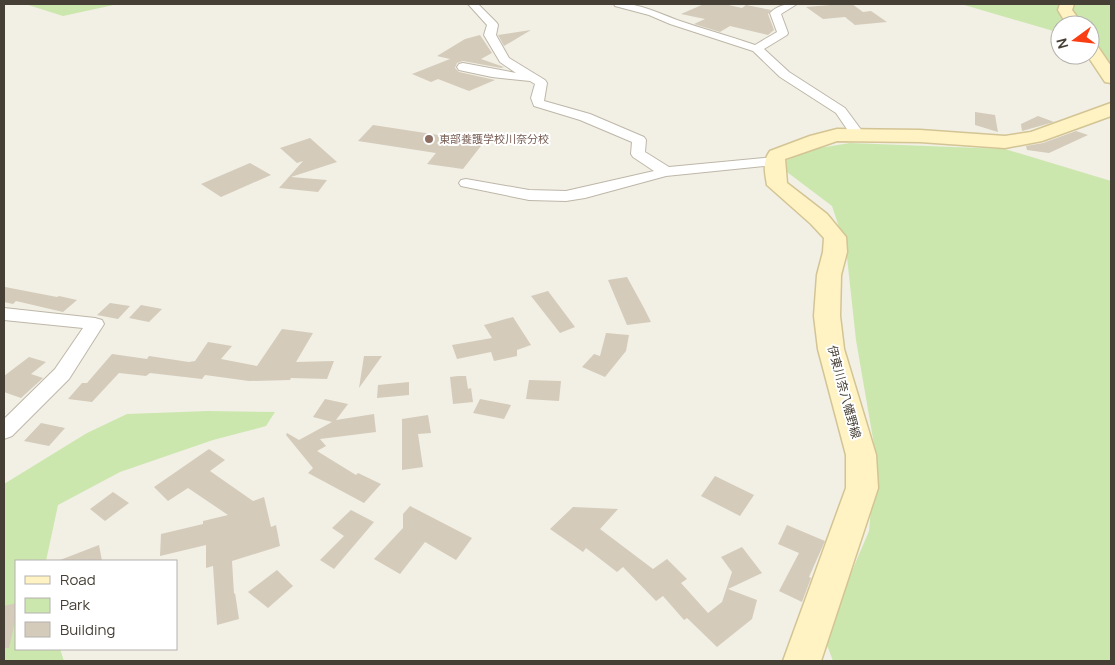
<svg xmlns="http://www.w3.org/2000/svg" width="1115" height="665" viewBox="0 0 1115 665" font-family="Manrope,'Noto Sans JP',sans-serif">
  <rect width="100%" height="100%" fill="#f2efe5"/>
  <path fill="#cbe7ad" d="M25,4H118L63,16Z
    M961,4H1111V76L1086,55H1090V25H1060V33Z
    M850,143L1005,149L1111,181V661H833L824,637L869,531L876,456L856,340L846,248L832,206L783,169L785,161L813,149Z
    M208,411L275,412L266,426L213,440L120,472L58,505L46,561H16V649H60L64,661H4V484L87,433L127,414Z"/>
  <path fill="#d4cbba" d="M704,4H724L742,8L746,5L771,10L768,14L774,30L768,35L730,26L720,32L694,24L705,19L681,14Z
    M843,4H852L863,12L871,11L887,22L855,25L845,17L823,19L806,7Z
    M531,30L504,46L498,35Z
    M480,35L492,53L481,59L504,67L501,68L463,61L457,63L455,68L459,72L495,80L469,91L438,79L431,82L412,74L450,59L437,56L465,39Z
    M975,112L995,115L998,132L975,125Z
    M1038,116L1054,122L1022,131L1021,124Z
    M373,125L484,142L463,169L427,164L436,153L358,141Z
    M1076,131L1088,135L1049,153L1027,150L1026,146L1043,143Z
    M310,138L337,162L291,177L327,180L318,192L279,188L303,161L297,163L280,148Z
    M250,163L271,175L221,197L201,184Z
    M627,277L644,308L651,322L627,325L608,280Z
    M5,287L57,297L59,296L77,300L63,312L16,301L13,304L4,302Z
    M548,291L575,327L560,333L531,296Z
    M110,303L130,306L118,319L97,315Z
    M141,305L162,309L149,322L129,318Z
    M513,317L531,345L517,350V356L494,361L491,352L457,359L452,345L492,338L484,325Z
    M282,329L313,333L296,362L334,361L327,379L291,378L290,380L249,381L205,375L202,379L150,373L146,376L119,373L92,402L68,399L82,383H87L112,354L147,359L149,356L189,362L195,361L208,342L232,346L221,359L257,366Z
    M606,333L629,335L626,351L605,377L582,367L594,354L600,356Z
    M364,356H382L359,388Z
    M29,357L46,362L31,374L43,378L21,398L4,392V376Z
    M458,376H466L468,389L471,388L473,402L453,404L450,377Z
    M529,380L561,381L559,401L526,399Z
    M409,382V395L377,398L378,385Z
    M325,399L348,404L336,420L374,414L376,432L320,439L326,446L317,451L356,475L358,473L381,484L364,503L308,473L313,468L286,435L287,433L299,440L332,422L313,417Z
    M480,399L511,405L504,419L473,413Z
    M428,415L431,433L418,434L423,467L402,470V419Z
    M41,423L65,428L49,446L24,441Z
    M209,449L225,460L210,471L253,501L264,497L271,527L276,525L280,546L232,561L234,594L235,593L239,619L217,625L213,566L206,568V545L160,556L161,534L203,524V521L228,515L188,488L168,501L154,487Z
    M715,476L754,495L740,516L701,496Z
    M113,492L129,503L105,521L90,509Z
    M410,506L472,538L456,560L425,542L400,574L374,559L403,528V514Z
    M573,507L618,509L600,529L653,569L667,559L687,579L681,583L708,613L722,602L732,572L721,557L742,547L762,573L728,589L757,600L752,619L717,647L687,618L684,620L663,596L656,601L623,567L617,572L586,548L583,552L550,529Z
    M351,510L374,522L334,569L320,560L344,536L332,528Z
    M787,525L825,541L809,577L811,578L802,602L779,591L799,553L778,544Z
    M99,545L102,561H61L60,560Z
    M277,570L293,586L268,608L248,592Z
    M16,603V617L9,648H4V606Z"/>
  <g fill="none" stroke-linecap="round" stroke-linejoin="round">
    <g stroke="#beb7a8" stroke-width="2">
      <path id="street" d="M468,4H478L497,23L498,25L496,35L509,58L545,80L547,83L544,101L590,114L644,137L646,140L645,152L669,167L774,157L779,158L781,161L779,164L774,165L666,176L585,198L566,201L529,200L461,186L459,183L461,180L466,179L529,190L566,191L654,171L633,157L631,154L632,142L580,120L534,106L531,98L535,84L530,81L492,77L459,70L457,67L459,64L463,63L516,73L500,62L484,35L487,25Z
        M614,4C637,2 656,12 677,20C703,29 729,36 755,45L777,32L770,13C778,5 786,4 797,4L781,14L788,33L787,35L764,49L789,72L845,108L865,135L863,138H853L836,113L780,77L753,51L670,24L649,15L615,6Z
        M4,308L95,318L102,320L104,324L69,379L12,436L4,439V419L55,369L83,328L4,320Z"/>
    </g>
    <g stroke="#d3c494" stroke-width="3">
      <path id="secondary" d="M1060,4H1074L1072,10L1083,25H1067L1058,10Z
        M1090,42L1096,44L1111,66V83L1105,82L1087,55H1090Z
        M1111,103V116L1042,141L1005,148L920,142L837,141L785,159L787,183L827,214L846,237L847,252L841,275L840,316L844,349L876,455L878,488L821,661H783L846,488V455L818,349L814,316L817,275L823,252L824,238L811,224L767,185C765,172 762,162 770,151L810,136L837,129L920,130L1005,136L1031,132Z"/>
    </g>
    <use href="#street" fill="#fff" fill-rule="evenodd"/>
    <use href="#secondary" fill="#fff2c3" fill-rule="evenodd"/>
  </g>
  <circle fill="#8d6e63" stroke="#fff" stroke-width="2" cx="429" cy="139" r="5"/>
  <g text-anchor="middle" stroke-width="4" stroke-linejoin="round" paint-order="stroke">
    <g font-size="11" fill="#785e54" stroke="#fff" text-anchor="start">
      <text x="439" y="143">東部養護学校川奈分校</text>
    </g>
    <g font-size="12" fill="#453f35" stroke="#fff">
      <text transform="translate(844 392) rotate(75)" y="4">伊東川奈八幡野線</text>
    </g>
  </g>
  <rect width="1115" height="665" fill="none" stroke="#453f35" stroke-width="10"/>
  <rect x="15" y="560" width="162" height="90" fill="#ffffff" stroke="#b5b2ae"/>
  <rect x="25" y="576" width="25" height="8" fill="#fff2c3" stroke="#b5b2ae"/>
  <text x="60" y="585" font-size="15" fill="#453f35">Road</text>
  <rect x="25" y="598" width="25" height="15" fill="#cbe7ad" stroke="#b5b2ae"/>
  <text x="60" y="610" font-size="15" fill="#453f35">Park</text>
  <rect x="25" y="622" width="25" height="15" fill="#d4cbba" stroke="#b5b2ae"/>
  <text x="60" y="635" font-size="15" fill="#453f35">Building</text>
  <g transform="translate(1075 40) rotate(255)"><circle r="24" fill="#ffffff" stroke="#b5b2ae"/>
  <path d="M0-4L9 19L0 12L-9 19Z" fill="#fa3e14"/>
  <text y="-8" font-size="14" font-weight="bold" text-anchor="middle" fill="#453f35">N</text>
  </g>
</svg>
